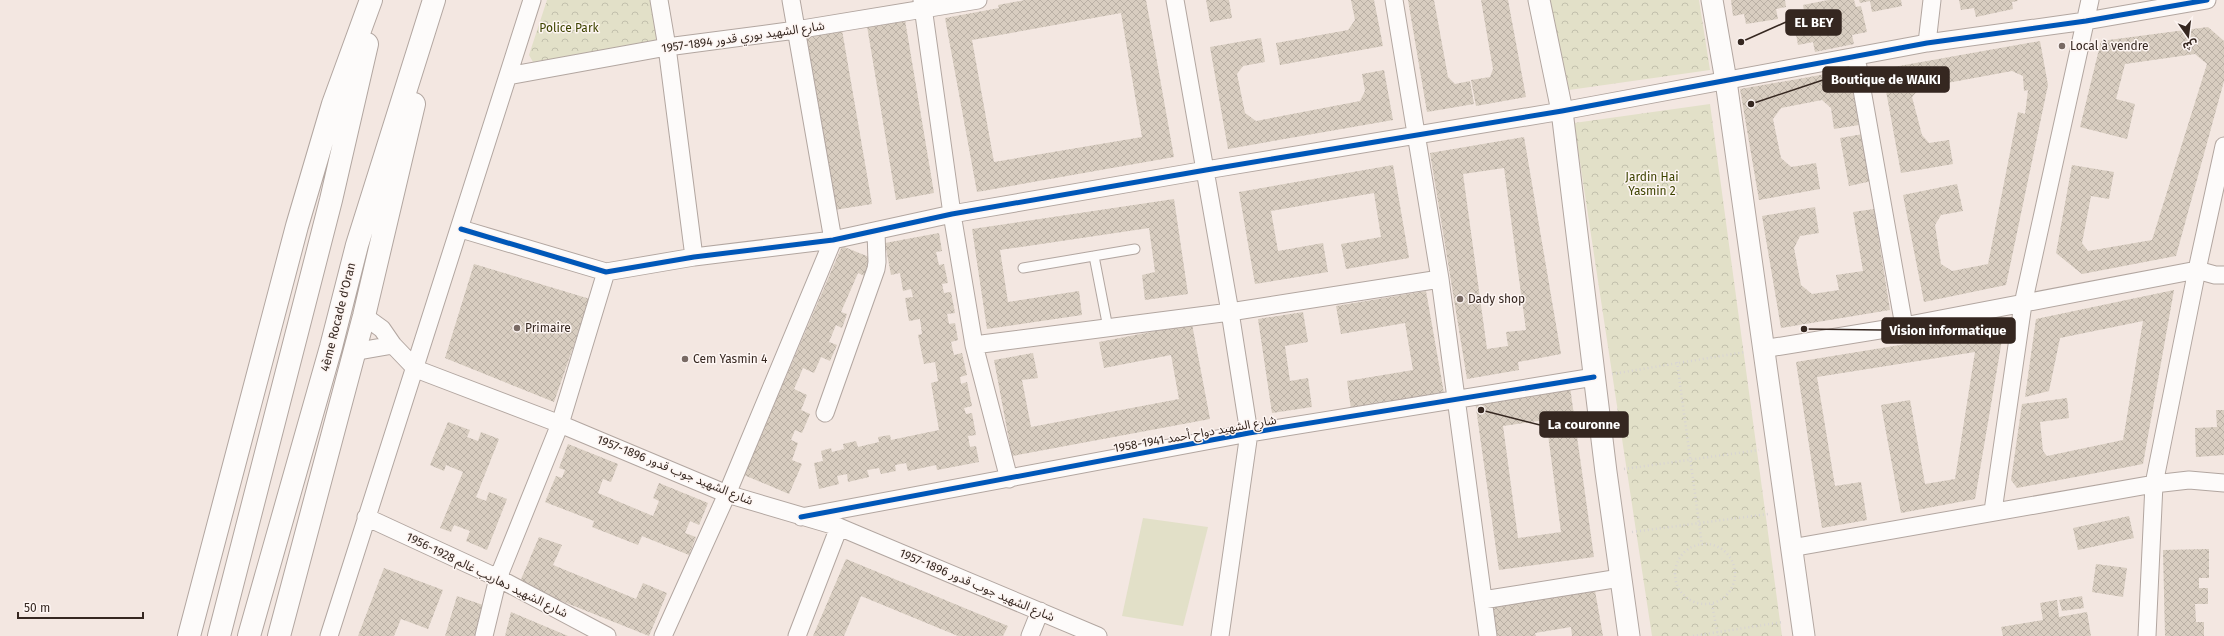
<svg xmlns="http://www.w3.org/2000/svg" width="2224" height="636" viewBox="0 0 2224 636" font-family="'Fira Sans','Noto Sans Arabic',sans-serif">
  <defs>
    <pattern id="park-crowns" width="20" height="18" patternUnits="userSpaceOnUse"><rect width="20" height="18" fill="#e2e0c8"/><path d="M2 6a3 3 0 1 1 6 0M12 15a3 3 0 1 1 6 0" fill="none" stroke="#c2c0ac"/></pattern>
    <pattern id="building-cross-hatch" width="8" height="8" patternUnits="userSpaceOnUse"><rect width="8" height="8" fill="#d8cdc0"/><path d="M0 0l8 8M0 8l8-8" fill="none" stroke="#bab0a5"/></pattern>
  </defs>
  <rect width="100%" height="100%" fill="#f3e7e1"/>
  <path fill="#e2e0c8" d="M1143,518L1208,527L1183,626L1122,616Z"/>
  <path fill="url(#park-crowns)" d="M547,0H651L660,41L533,62L529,55Z
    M1550,0H1699L1710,70L1569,90Z
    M1710,104L1782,636H1652L1574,123Z"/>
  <path fill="url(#building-cross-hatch)" fill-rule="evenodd" d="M1025,0H1146L1174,157L977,192L945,18L999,8L998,5ZM1121,13L1142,137L994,162L972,40Z
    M1206,0H1229L1232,18L1210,22Z
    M1351,0H1374L1383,46L1280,65L1276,43L1348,30L1355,20Z
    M1408,0H1434L1448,77L1455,84L1470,81L1474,104L1427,112Z
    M1481,0H1508L1526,97L1476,106L1471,80L1490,77L1493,69Z
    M1731,0H1785L1786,7L1776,9L1778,19L1746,24L1744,14L1733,16Z
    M1828,0H1854L1856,7L1861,6L1867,32L1852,35L1854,44L1815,52L1813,42L1798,45L1793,19L1805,17L1803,5Z
    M1859,0H1901L1902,6L1872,12L1870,1L1860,3Z
    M1959,0H2017L2018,1L2012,2L2013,9L1976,17L1974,8L1961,10Z
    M905,20L934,193L896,200L867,26Z
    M2208,27L2224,41V81L2176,256L2082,274L2056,253L2072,165L2114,172L2109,199L2091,196L2082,243L2088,251L2152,240L2207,64L2195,54L2125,64L2116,99L2135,104L2127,139L2080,127L2101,41Z
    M842,30L872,204L834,210L805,36Z
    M1261,38L1265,62L1243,66L1237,74L1245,113L1256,121L1360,101L1365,91L1362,74L1384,70L1393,120L1228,149L1210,47Z
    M2040,41L2048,85L2006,285L1924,302L1903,195L1957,184L1963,211L1941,215L1935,225L1941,264L1952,271L1988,264L2018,112L2025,114L2028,90L2024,91L2023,76L2012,71L1920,88L1912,97L1922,135L1929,143L1949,140L1953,164L1901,173L1882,69Z
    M1849,70L1859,125L1834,129L1831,108L1822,100L1781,108L1773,119L1781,158L1791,167L1816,163L1820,189L1759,200L1740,89Z
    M1863,134L1872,181L1849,186L1840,138Z
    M1524,137L1561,354L1518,362L1519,370L1467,379L1430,153ZM1504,168L1526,330L1506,332L1508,346L1487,349L1463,174Z
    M1393,165L1409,258L1346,269L1341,244L1381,237L1374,193L1271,211L1278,251L1323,243L1328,272L1255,284L1239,192Z
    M1174,199L1188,294L1145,300L1142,275L1155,272L1149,228L1000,250L1008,302L1079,291L1082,315L987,329L972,229Z
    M1815,207L1819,233L1800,236L1794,248L1801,285L1812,294L1839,290L1836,275L1863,271L1853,212L1874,209L1890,310L1781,328L1762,216Z
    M939,233L942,251L936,252L939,265L944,264L948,283L942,284L944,293L951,292L955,313L947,314L949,324L955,323L958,340L951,342L954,355L962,353L967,375L960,377L961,384L967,382L972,406L964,408L966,414L972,413L976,435L968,436L970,447L976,446L979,462L937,470L936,465L908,471L906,463L895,465L896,471L881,474L879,468L867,470L869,477L848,482L847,474L837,476L839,484L819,489L814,463L823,461L821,451L831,448L832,452L844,449L843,444L856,441L858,447L879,442L878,437L890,435L891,440L939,430L931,383L938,381L935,362L924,364L918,335L922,334L920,319L909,321L905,298L913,297L911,289L903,291L900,273L891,275L885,243Z
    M842,246L874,259L867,277L858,273L841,312L847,314L842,328L836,325L829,342L837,345L830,361L821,357L814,373L803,368L794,389L807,395L801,410L810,414L802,433L795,430L791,440L798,443L792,460L802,464L789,494L744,475Z
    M474,264L590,299L554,402L445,358Z
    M2174,290L2143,464L2017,488L2011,480L2022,404L2067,398L2069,418L2040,422L2043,451L2047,456L2123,440L2143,321L2060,338L2049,391L2025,397L2036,319Z
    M1426,291L1444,393L1351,409L1347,381L1413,370L1405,323L1341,334L1336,306Z
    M1303,312L1308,342L1285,346L1290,381L1308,378L1312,407L1272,413L1258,319Z
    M1192,324L1210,419L1012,456L994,360L1033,353L1038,378L1022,380L1031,427L1179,399L1171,355L1104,368L1099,342Z
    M2004,328L1975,499L1901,513L1881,405L1910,400L1925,484L1955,479L1975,352L1817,377L1835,486L1861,482L1867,520L1822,528L1796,362Z
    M1570,387L1594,557L1499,570L1475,401ZM1546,420L1561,532L1518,538L1503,426Z
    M2216,410H2224V455L2196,457L2195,428L2217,427Z
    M448,422L470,430L467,437L478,441L481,432L499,439L476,497L486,501L489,492L507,499L487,550L466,541L470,531L454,525L451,532L440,528L463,472L446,465L444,471L430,465Z
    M568,444L618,464L611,482L603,479L598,493L653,516L659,501L653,498L659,483L708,503L699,525L690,521L685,533L696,537L689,555L642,536L638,545L592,527L594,521L545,502L556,476L562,478L565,470L559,468Z
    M2129,516L2134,538L2078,550L2073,528Z
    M539,537L562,545L553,565L636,599L643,583L667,593L649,636L519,584Z
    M2209,549V578H2199V588H2208V604H2195L2196,622H2204V636H2165L2163,550Z
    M846,559L1008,626L1003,636H958L861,596L844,636H813Z
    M2096,564L2127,568L2123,597L2092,592Z
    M384,568L443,590L428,629L401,619L394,636H358Z
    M1594,585L1603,636H1572L1571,627L1535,633L1536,636H1493L1488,604Z
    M457,596L483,605L475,636H445Z
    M2082,596L2084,608L2062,611L2059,600Z
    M2057,600L2059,617L2087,612L2091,636H2003L2001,627L2043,620L2040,603Z
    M511,612L568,636H505Z"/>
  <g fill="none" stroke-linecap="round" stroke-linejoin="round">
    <g stroke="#b2a6a0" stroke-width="11">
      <path id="service" d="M1094,256L1108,328
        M1023,268L1135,249"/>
    </g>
    <g stroke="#b2a6a0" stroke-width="19">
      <path id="minor" d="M659,0L667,47L694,257
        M922,0L952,214L974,345L1009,479
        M1175,0L1230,312L1249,433L1220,636
        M1394,0L1440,279L1488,636
        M1927,43L1932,0
        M1856,56L1904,326
        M508,76L667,47L796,30L978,0
        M461,229L606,272L694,257L833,240L952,214L1206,170L1562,111L1927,43L2086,21L2207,0
        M393,345L416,369L560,424L727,494L839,527L1098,636
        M974,345L1230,312L1440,279
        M1763,349L1904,326L2197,270L2215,275H2224
        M353,352L393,345L382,329L364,316
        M825,413L876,269L877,262L876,231
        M1993,511L2023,304L2090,0
        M366,517L498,578L607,636
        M801,517L1249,433L1594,377
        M1791,548L2154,484L2189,480L2224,483
        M1483,600L1620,578
        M329,636L532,0
        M484,636L498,578L560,424L606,272
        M663,636L727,494L833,240L791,0
        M797,636L839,527
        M1030,636L1040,611
        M2147,636L2154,484L2197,270L2224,146"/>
    </g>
    <g stroke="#b2a6a0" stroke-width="23">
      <path id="tertiary" d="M1539,0L1562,111L1606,472L1629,636
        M1712,0L1726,81L1804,636"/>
    </g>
    <g stroke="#b2a6a0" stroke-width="24">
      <path id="motorway" d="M189,636L297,226L333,104L371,0
        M219,636L331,200L367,44
        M249,636L331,347L357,245L434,0
        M279,636L364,316L414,104"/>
    </g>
    <path stroke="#d8d4d3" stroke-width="2.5" stroke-dasharray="1 3" stroke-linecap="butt" d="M1677,362L1702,545
      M1612,374L1745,352
      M1624,469L1759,450
      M1632,532L1768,514
      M1675 574a30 30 0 1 1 60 0a30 30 0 1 1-60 0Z
      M1712,604L1718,636
      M1693,636L1783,622"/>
    <use href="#service" stroke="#fdfbfa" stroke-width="9"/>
    <use href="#minor" stroke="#fdfbfa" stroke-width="17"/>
    <use href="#tertiary" stroke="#fdfbfa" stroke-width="21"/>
    <use href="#motorway" stroke="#fdfbfa" stroke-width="22"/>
    <g stroke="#fdf5f2" stroke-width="8">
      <path id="cycleway" d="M461,229L606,272L694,257L833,240L952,214L1206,170L1562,111L1927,43L2086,21L2207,0
        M801,517L1249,433L1594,377"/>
    </g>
    <use href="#cycleway" stroke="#0057b8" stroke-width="5"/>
  </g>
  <g fill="#786a64" stroke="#fdf5f2" stroke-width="1.5">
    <circle cx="2062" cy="46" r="4"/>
    <circle cx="1460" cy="299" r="4"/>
    <circle cx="517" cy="328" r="4"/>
    <circle cx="685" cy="359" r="4"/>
  </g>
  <g text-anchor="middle" stroke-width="3" stroke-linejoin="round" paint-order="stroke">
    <g font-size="12" fill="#3e4400" stroke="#fdf5f2">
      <text x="569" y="32">Police Park</text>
      <text x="1652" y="181">Jardin Hai<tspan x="1652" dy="14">Yasmin 2</tspan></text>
    </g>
    <g font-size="12" fill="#352720" stroke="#fdf5f2">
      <text transform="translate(743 37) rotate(-8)" y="4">شارع الشهيد بوري قدور 1894-1957</text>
      <text transform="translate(338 317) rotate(-76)" y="4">4ème Rocade d'Oran</text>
      <text transform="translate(1195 434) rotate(-10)" y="4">شارع الشهيد دواح أحمد 1941-1958</text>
      <text transform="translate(675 470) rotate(22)" y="4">شارع الشهيد جوب قدور 1896-1957</text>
      <text transform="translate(487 575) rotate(26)" y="4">شارع الشهيد دهاريب غالم 1928-1956</text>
      <text transform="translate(977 585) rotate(23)" y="4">شارع الشهيد جوب قدور 1896-1957</text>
    </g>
    <g font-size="12" fill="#352720" stroke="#fdf5f2" text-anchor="start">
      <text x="2070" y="50">Local à vendre</text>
      <text x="1468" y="303">Dady shop</text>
      <text x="525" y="332">Primaire</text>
      <text x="693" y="363">Cem Yasmin 4</text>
    </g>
  </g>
  <path fill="none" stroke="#352720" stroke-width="1.5" d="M1741 42L1786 22M1751 104L1823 80M1804 329L1882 330M1481 410L1540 425"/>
  <g fill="#352720" stroke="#fdf5f2" stroke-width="1.5">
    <circle cx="1741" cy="42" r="4"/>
    <circle cx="1751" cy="104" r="4"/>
    <circle cx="1804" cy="329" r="4"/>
    <circle cx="1481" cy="410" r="4"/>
  </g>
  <g fill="#352720" stroke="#352720" stroke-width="1.5">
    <rect x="1786" y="10" width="55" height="25" rx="4"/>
    <rect x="1823" y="67" width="126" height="25" rx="4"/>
    <rect x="1882" y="318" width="133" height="25" rx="4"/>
    <rect x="1540" y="412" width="88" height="25" rx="4"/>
  </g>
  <g font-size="13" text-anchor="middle" font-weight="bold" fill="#fff">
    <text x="1814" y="27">EL BEY</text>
    <text x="1886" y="84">Boutique de WAIKI</text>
    <text x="1948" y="335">Vision informatique</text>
    <text x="1584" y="429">La couronne</text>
  </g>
  <g transform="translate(2188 36) rotate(166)" stroke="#fdf5f2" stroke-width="3" paint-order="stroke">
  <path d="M0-3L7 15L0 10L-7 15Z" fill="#352720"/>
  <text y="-6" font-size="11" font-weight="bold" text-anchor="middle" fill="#352720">ش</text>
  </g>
  <path d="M18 612v6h125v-6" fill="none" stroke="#352720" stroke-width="2"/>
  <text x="24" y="612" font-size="12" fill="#352720" stroke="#fdf5f2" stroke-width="3" paint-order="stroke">50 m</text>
</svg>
